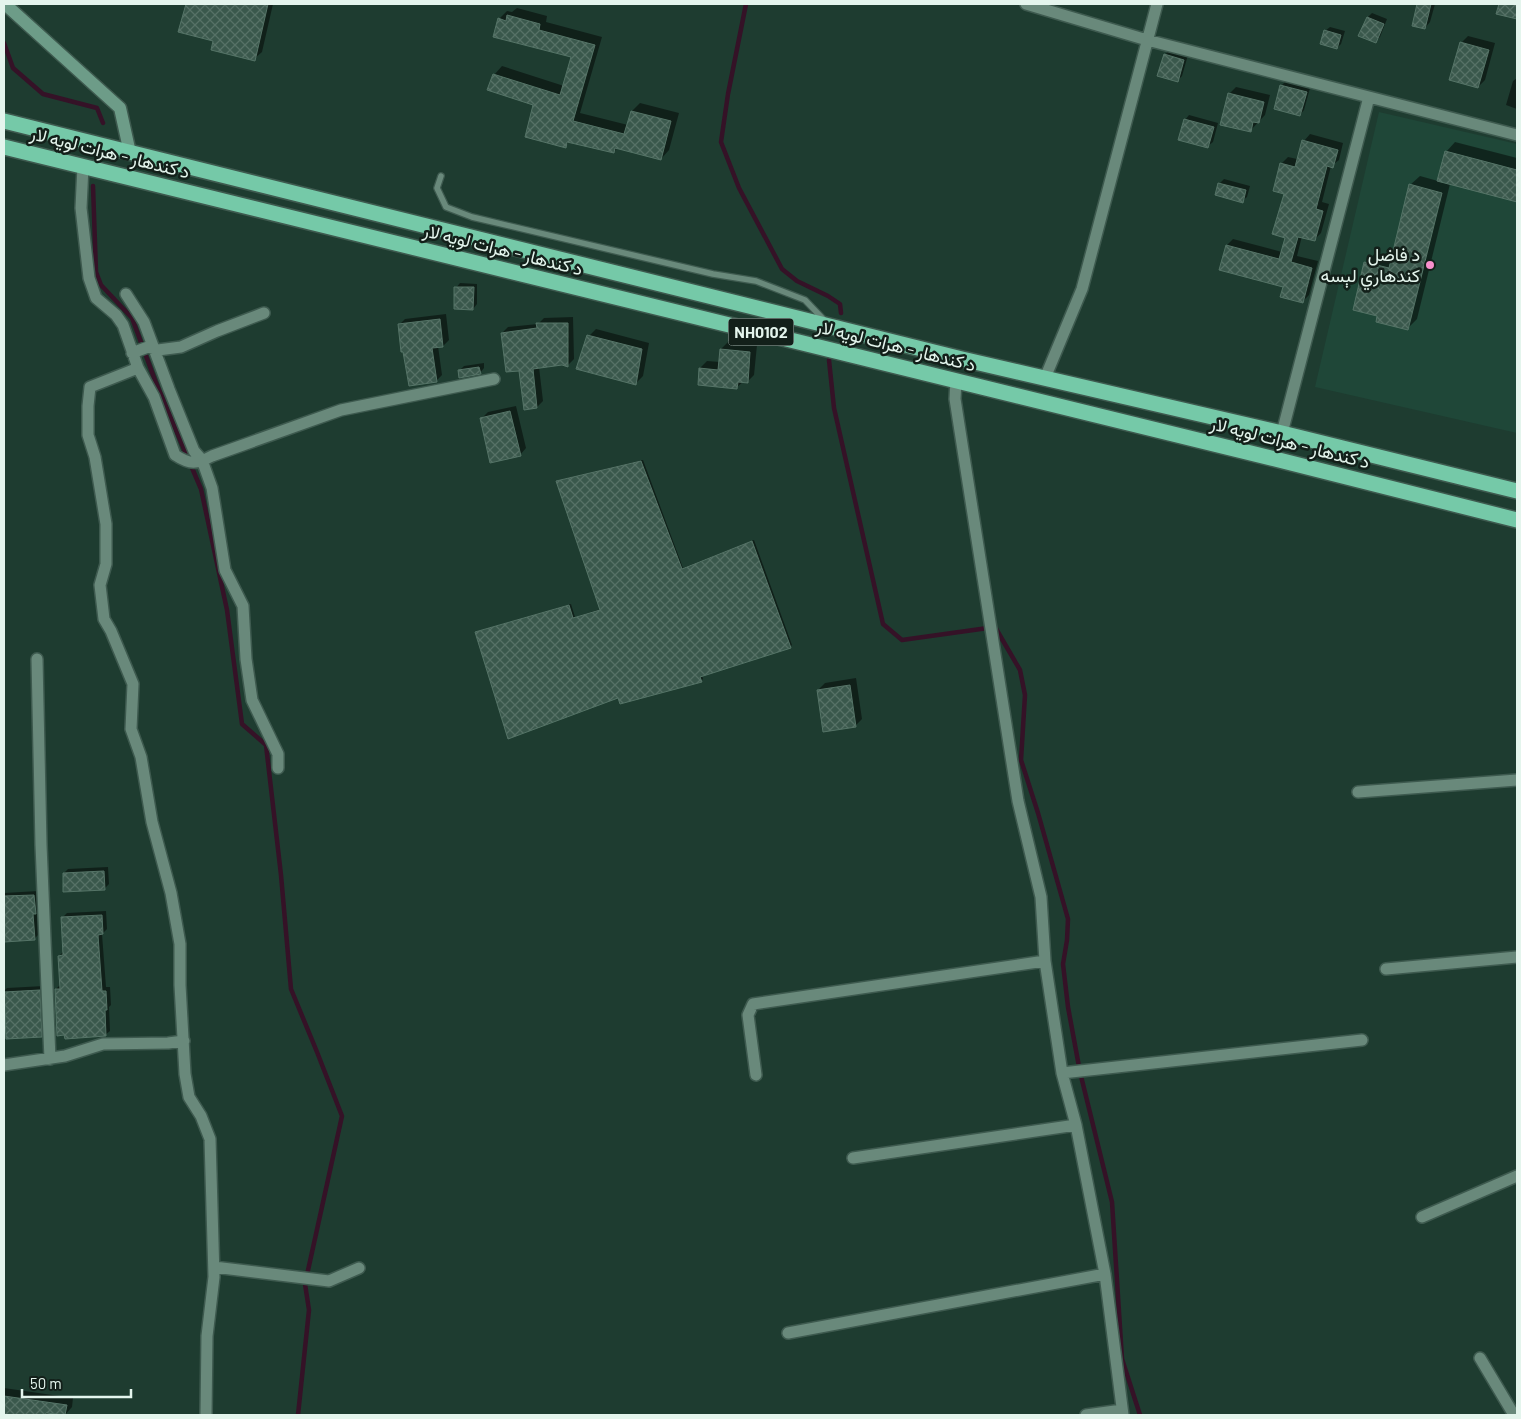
<svg xmlns="http://www.w3.org/2000/svg" width="1521" height="1419" viewBox="0 0 1521 1419" font-family="Barlow,Vazirmatn,sans-serif">
  <defs>
    <pattern id="building-cross-hatch" width="8" height="8" patternUnits="userSpaceOnUse" patternTransform="scale(1.25)"><rect width="8" height="8" fill="#3a584c"/><path d="M0 0l8 8M0 8l8-8" fill="none" stroke="#567166"/></pattern>
  </defs>
  <rect width="100%" height="100%" fill="#1e3c30"/>
  <path fill="#1f4738" d="M1379,112L1517,144V433L1315,387Z"/>
  <path fill="#0007" d="M187,4H273L262,52L254,59L214,41L180,31Z
    M1419,4H1435L1430,22L1425,28L1413,25Z
    M517,8L547,16L546,22L602,37L580,113L628,125L632,111L640,103L679,113L669,150L661,159L618,147L614,152L570,141L565,146L535,104L494,75L502,66L564,86L572,57L499,19L507,11L512,12Z
    M1372,13L1387,19L1380,37L1375,42L1368,17Z
    M1330,27L1345,31L1341,44L1337,48L1325,31Z
    M1468,36L1495,43L1485,80L1478,87L1461,43Z
    M1169,50L1188,55L1182,76L1177,81L1165,55Z
    M1517,78V109L1506,105L1513,81Z
    M1286,81L1310,88L1304,110L1300,115L1282,85Z
    M1236,87L1270,95L1265,115L1250,131L1229,94Z
    M1189,115L1218,123L1213,142L1208,146L1185,120Z
    M1310,134L1343,143L1339,160L1331,166L1322,202L1329,204L1321,233L1314,240L1302,236L1297,256L1318,261L1309,295L1302,302L1284,286L1227,245L1233,239L1282,252L1287,237L1285,193L1274,190L1282,163L1288,157L1297,159L1304,141Z
    M1455,142L1517,158V201L1450,184L1417,319L1408,328L1378,316L1366,263L1375,253L1393,258L1410,185L1420,176L1438,181L1446,152Z
    M1224,179L1250,186L1247,197L1242,201L1219,184Z
    M460,283L477,284V304L473,309L456,288Z
    M446,314L449,340L443,346H438L442,375L436,381L399,325L405,319Z
    M573,317L574,359L568,365L562,364L539,367L543,401L537,407L520,369L502,333L508,327L538,324L544,318Z
    M596,329L649,343L643,376L636,383L589,336Z
    M728,342L757,345L754,375L747,382H743L737,387L700,368L707,361L720,362L721,349Z
    M484,363V368L480,373L459,371L464,366Z
    M516,406L526,448L520,455L481,419L488,412Z
    M643,460L683,568L754,540L792,645L790,647L702,675L703,679L701,681L621,703L619,696L477,632L478,631L571,604L575,617L601,609L557,481L559,480Z
    M856,678L862,719L855,726L818,690L825,683Z
    M108,867L109,884L104,889L64,873L68,869Z
    M38,891L39,934L34,939L4,940V893Z
    M106,911L107,929L102,934L106,987H110L111,1005L109,1007L110,1031L105,1035L56,989L61,984L59,956L64,951L62,918L67,913Z
    M44,986L45,1031L41,1035L7,1037L4,991L7,988Z
    M4,1388L73,1398L72,1407L65,1415L51,1412V1415H4Z"/>
  <g fill="none" stroke-linecap="round" stroke-linejoin="round">
    <path stroke="#351227" stroke-width="4.5" d="M746,4L728,94L721,142L739,188L782,269L797,281L828,296L840,304L841,313
      M4,43L13,68L43,94L97,108L103,123
      M93,186L96,272L101,285L132,318L156,383L201,489L227,610L242,724L266,745L281,875L291,989L317,1052L342,1116L305,1284L309,1310L298,1415
      M829,360L834,408L883,624L902,640L995,627L1020,670L1025,695L1021,760L1038,813L1068,919L1067,940L1063,964L1068,1007L1080,1072L1112,1202L1122,1359L1140,1415"/>
  </g>
  <path fill="url(#building-cross-hatch)" stroke="#557467" d="M186,4H268L255,61L211,50L213,41L178,32Z
    M1417,4H1431L1425,29L1412,26Z
    M1499,4H1517V19L1496,14Z
    M507,15L540,24L539,30L595,45L573,121L624,134L631,111L671,121L661,160L615,148L614,153L567,142L566,148L525,137L533,105L487,90L493,74L560,95L571,57L493,37L498,18L506,21Z
    M1367,17L1384,24L1376,43L1358,36Z
    M1324,30L1341,35L1337,49L1320,44Z
    M1460,42L1489,50L1478,88L1449,80Z
    M1164,54L1184,60L1178,82L1157,76Z
    M1280,85L1307,92L1300,116L1274,109Z
    M1228,93L1264,102L1259,123L1253,122L1251,132L1220,125Z
    M1184,119L1214,127L1208,148L1178,140Z
    M1302,140L1338,150L1333,168L1327,166L1316,209L1323,211L1315,241L1298,237L1291,262L1312,268L1303,303L1280,297L1283,287L1219,270L1226,245L1279,259L1285,238L1272,234L1284,194L1273,191L1280,163L1295,167Z
    M1445,151L1517,170V202L1437,181Z
    M1218,183L1246,190L1243,203L1215,195Z
    M1409,184L1442,193L1408,330L1376,322L1377,316L1353,310L1364,262L1389,268Z
    M454,287H474L473,310L454,309Z
    M440,319L443,347L432,348L437,382L409,386L403,352H401L398,324Z
    M536,323H568V367L562,365L533,369L537,408L524,410L519,371L506,372L501,333L537,328Z
    M587,335L642,349L636,385L576,369Z
    M720,349L750,352L748,383L738,382L737,389L698,385L699,368L718,370Z
    M479,367L481,374L459,378L458,370Z
    M510,411L521,456L490,463L480,418Z
    M641,461L682,569L752,541L791,648L700,677L702,682L620,704L618,698L508,739L475,632L569,605L573,618L600,610L556,481Z
    M850,685L856,727L823,732L817,690Z
    M104,871L105,890L63,892V873Z
    M34,895L36,914H33L35,940L4,942V896Z
    M102,915L103,934L98,935L102,991H106L107,1010H105L106,1036L65,1039L64,1035L57,1036L55,989H60L58,956L63,955L61,917Z
    M40,990L42,1037L6,1039L4,992Z
    M4,1396L67,1405L65,1415L46,1413L45,1415H4Z"/>
  <g fill="none" stroke-linecap="round" stroke-linejoin="round">
    <g stroke="#3e5a4f" stroke-width="8">
      <path id="lane" d="M441,176L437,188L446,207L472,217L713,274L756,281L805,300L826,322"/>
    </g>
    <g stroke="#3e5a4f" stroke-width="14">
      <path id="street" d="M1026,4L1147,40L1517,135
        M83,166L81,208L89,278L96,298L116,315L123,325L138,368L154,397L175,455C190,465 197,464 212,456L341,410L494,379
        M126,294L144,322L169,389L194,451L202,460L212,488L225,570L243,606L246,659L252,700L278,754V768
        M132,353L148,347L158,350L181,347L217,331L264,313
        M138,368L90,387L88,406V435L95,457L106,524V564L100,585L104,619L111,631L133,684L131,729L141,757L152,822L171,893L180,944V985L185,1074L189,1097L201,1116L210,1139L214,1277L207,1336L206,1415
        M1045,378L1082,289L1157,4
        M956,380L955,399L1018,801L1041,897L1045,961L1062,1073L1076,1125L1105,1274L1123,1415
        M1282,433L1369,97
        M37,659L41,845L50,1059
        M1358,792L1517,780
        M1386,969L1517,957
        M4,1065L65,1056L103,1044L168,1043L184,1041
        M1062,1073L1362,1040
        M756,1075L748,1015L753,1004L1045,961
        M853,1158L1076,1125
        M1422,1217L1517,1176
        M214,1267L329,1281L359,1268
        M788,1333L1105,1274
        M1480,1358L1514,1415
        M1086,1415L1122,1410"/>
    </g>
    <g stroke="#3e5a4f" stroke-width="15">
      <path id="secondary" d="M5,4L120,108L130,153"/>
    </g>
    <g stroke="#3e5a4f" stroke-width="18">
      <path id="highway" d="M4,121L962,359L1282,433L1517,491
        M4,147L1275,459L1517,520"/>
    </g>
    <use href="#lane" stroke="#69897b" stroke-width="5.5"/>
    <use href="#street" stroke="#69897b" stroke-width="11"/>
    <use href="#secondary" stroke="#6d9c88" stroke-width="12"/>
    <use href="#highway" stroke="#75c9a8" stroke-width="15"/>
  </g>
  <circle fill="#f890cc" stroke="#13201a" stroke-width="2" cx="1430" cy="265" r="5"/>
  <g text-anchor="middle" stroke-width="5" stroke-linejoin="round" paint-order="stroke">
    <rect fill="#13201a" stroke="#a5b5ae" stroke-width="1" x="728.5" y="318.5" width="65" height="27" rx="4"/>
    <g font-size="16" font-weight="bold" fill="#e4f5ed">
      <text x="761" y="338">NH0102</text>
    </g>
    <g font-size="18" fill="#e4f5ed" stroke="#13201a">
      <text transform="translate(110 153) rotate(14)" y="6">د کندهار - هرات لويه لار</text>
      <text transform="translate(503 250) rotate(14)" y="6">د کندهار - هرات لويه لار</text>
      <text transform="translate(896 346) rotate(14)" y="6">د کندهار - هرات لويه لار</text>
      <text transform="translate(1290 443) rotate(14)" y="6">د کندهار - هرات لويه لار</text>
    </g>
    <g font-size="18" fill="#e4f5ed" stroke="#13201a" text-anchor="end">
      <text x="1420" y="261">د فاضل<tspan x="1420" dy="21">کندهاري لېسه</tspan></text>
    </g>
  </g>
  <rect width="1521" height="1419" fill="none" stroke="#e4f5ed" stroke-width="10"/>
  <path d="M22 1389v8h109v-8" fill="none" stroke="#e4f5ed" stroke-width="2.5"/>
  <text x="30" y="1389" font-size="15" fill="#e4f5ed" stroke="#13201a" stroke-width="4" paint-order="stroke">50 m</text>
</svg>
